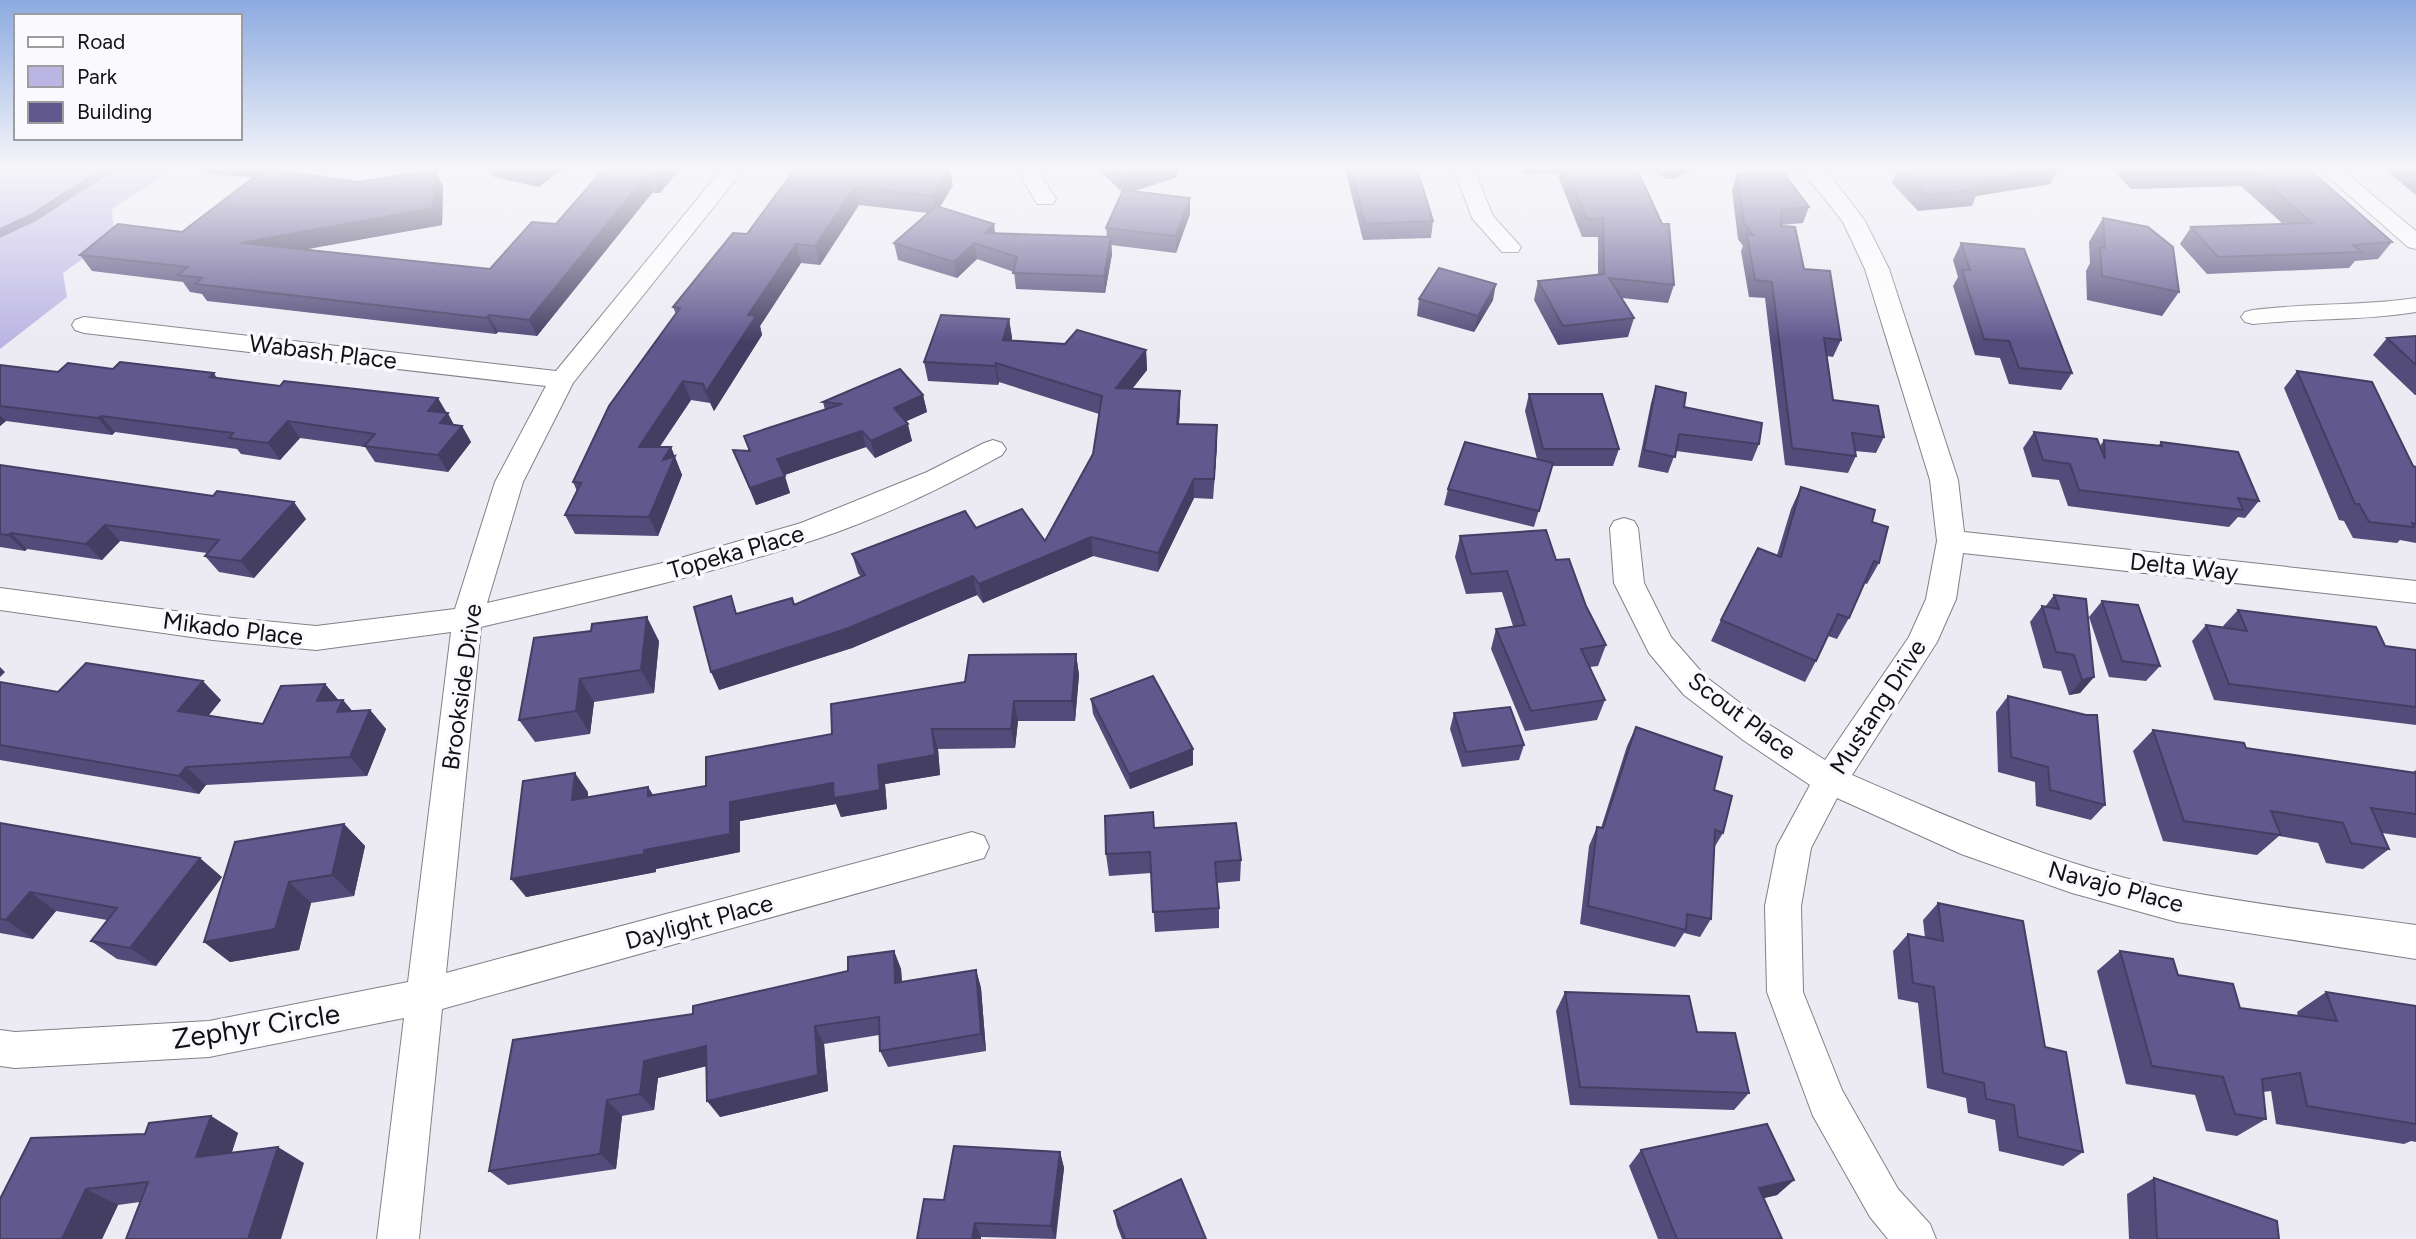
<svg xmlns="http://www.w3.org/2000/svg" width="2416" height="1239" viewBox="0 0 2416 1239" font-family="Figtree,sans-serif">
  <rect width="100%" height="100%" fill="#ecebf4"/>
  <path fill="#bbb5e3" d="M0,169H174L112,209L114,236L63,273L67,297L0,349Z"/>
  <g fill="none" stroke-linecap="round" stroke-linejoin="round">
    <path stroke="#78719b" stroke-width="9" d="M0,233L34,217L108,169"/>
    <g stroke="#818088" stroke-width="2">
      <path id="street" d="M722,169H744L573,383L523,482L487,603L667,562L801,523L927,472L984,443L993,440L1002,443L1006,449L1002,455C944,487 881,518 817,539C707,575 594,601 481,627L446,973L972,832L984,836L989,847L984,858L442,1009L419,1239H377L404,1018L209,1057L15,1068L0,1066V1030L15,1032L209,1021L408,982L451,632L316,650L213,640L0,610V588L213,616L316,626L455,609L495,482L546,386L84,333L75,330L72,325L75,320L84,317L556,371Z
        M1017,169H1037L1056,199L1053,204H1037Z
        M1454,169H1474L1493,216L1521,247L1518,252H1502L1472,218Z
        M1797,169H1819L1833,179L1865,221L1889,269L1958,480L1964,532L2416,581V603L1963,553L1956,599L1937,642L1852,775C1957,821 2064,868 2178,890C2257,905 2337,914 2416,925V959L2177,922L2072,893L1961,854L1837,798L1811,848L1801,906L1803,992L1842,1090L1898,1189L1930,1224L1936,1239H1888L1870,1217L1813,1116L1767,992L1765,906L1777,846L1810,785L1743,740L1684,695L1649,653L1614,583L1610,528L1614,521L1624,518L1634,521L1638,528L1644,583L1671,637L1706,677L1765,722L1825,760L1909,637L1926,599L1937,541L1930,480L1865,269L1843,222L1817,189Z
        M2319,169H2341L2416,231V249L2408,247Z
        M2416,298V312C2362,321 2307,318 2253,324L2245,322L2241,317L2245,312L2253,310C2307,303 2362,306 2416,298Z"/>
    </g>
    <use href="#street" fill="#fff" fill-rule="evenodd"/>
  </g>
  <path fill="#534c7a" d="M206,169H279L278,170L359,182L435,170L443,186L442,225L306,249L490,269L556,224L604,169H680L660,193H652L537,336L498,332L496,334L207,301L202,294L190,292L183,282L92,271L80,255L182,232L253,178L210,174Z
    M489,169H562L539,187L493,177Z
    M795,169L953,185L940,207L995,233L1107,237L1106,228L1122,192L1098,169H1177V177L1134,191L1190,214L1176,253L1111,245L1112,254L1105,293L1016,289L1014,272L977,259L957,278L898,260L894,243L928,213L859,205L820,265L801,263L760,326L762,335L714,411L710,403L691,400L659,447H671L682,475L658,536L575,534L565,515L577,491L573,482L676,314L673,307L747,234Z
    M1345,169H1417L1433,221L1431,238L1363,240Z
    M1521,169H1637L1674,285L1668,303L1622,298L1634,318L1628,337L1558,345L1534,300L1538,281L1598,275V237H1582L1558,176L1559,173L1523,174Z
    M1645,169H1691L1674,179H1667Z
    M1898,169H2058L2050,184L1976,196L1972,206L1918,211L1892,183Z
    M2112,169H2309L2392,242L2378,259L2355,261L2349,268L2207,274L2180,244L2191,227L2283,224L2241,186L2131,189Z
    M2384,169H2416V195Z
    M1737,174L1809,207L1803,223L1781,225L1841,340L1833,357L1827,356L1833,400L1884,437L1876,453L1855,451L1856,456L1848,473L1785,465L1765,298L1749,297L1741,251L1743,246L1738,239L1732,190Z
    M2103,218L2179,292L2162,316L2087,300L2086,271L2090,263L2089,242Z
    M1961,243L2072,373L2061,390L2009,384L2000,358L1975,355L1953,286L1958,277L1953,260Z
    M1419,299L1493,300L1474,332L1417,316Z
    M1009,319L1012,338L1011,341L1146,350L1147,370L1132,389L1180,391V410L1179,424L1217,444L1213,499L1194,498L1158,572L1093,556L983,603L977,595L852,648L719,690L738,614L795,605L861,577L858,573L852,554L976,528L1045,541L1093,454L1099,414L999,382L998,385L928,381L924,362Z
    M2416,336V395H2415L2373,355L2387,338Z
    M0,365L58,372L113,369L214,373L217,378L448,413L454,425L462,426L471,442L448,472L375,462L365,447L300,438L280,460L241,454L237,449L115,432L112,435L6,421L0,426Z
    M2297,371L2413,466L2416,467V543L2400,540L2397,543L2353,538L2344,521L2339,520L2284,388Z
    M1656,386L1684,407L1759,444L1752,461L1676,451L1668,473L1638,467L1651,403Z
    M1529,394L1619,449L1613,466H1552L1534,527L1444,505L1448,489L1537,459L1525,411Z
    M923,395L927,412L906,421L912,441L875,458L866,447L784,475L790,493L756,505L733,450L749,451L744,436L825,410L823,402Z
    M2034,432L2100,446L2104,440L2158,446L2161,442L2259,501L2245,518L2238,517L2229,527L2068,506L2059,480L2032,477L2023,448Z
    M0,465L306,519L254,578L219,572L205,556L207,553L120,541L102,560L27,549L25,551L0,547Z
    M1801,487L1872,522L1879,563L1867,584L1864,583L1849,618L1837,639L1828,636L1816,661L1805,682L1711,641L1721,620L1777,555L1791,509Z
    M1460,536L1556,560L1586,606L1606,645L1598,666L1590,667L1605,700L1597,720L1525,731L1491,649L1496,629L1513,626L1502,592L1466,594L1455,557Z
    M2054,595L2094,677L2080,693L2069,695L2061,671L2043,668L2030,622L2042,606L2045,607Z
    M2102,601L2160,666L2146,681L2109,677L2089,617Z
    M2238,610L2385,646L2416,650V725L2214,700L2192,641L2206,625L2224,627L2223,626Z
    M534,638L659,641L654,693L594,702L590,734L535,742L519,720Z
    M1076,654L1079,675L1075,721H1018L1015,748L938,749L940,775L885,784L887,809L841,817L836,804L740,821V852L656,869V872L526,897L588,792V797L648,787L653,795L706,786L832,734L965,682Z
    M0,682L58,692L221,700L209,715L263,724L325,684L338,700H343L352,711L370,710L386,729L367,776L206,785L199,794L0,760Z
    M2008,696L2105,805L2091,820L2036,806L2035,782L1998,772L1996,712Z
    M1091,699L1193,765L1130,789L1093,714Z
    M1454,713L1524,745L1519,760L1462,767L1450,729Z
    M1636,727L1714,790L1723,833L1714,848L1711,919L1700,937L1684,933L1675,947L1580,924L1589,846L1597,827L1601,828L1627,746Z
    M2153,730L2246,748L2413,772L2416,770V838L2382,833L2389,849L2363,869L2326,863L2318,843L2279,836L2257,855L2163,841L2133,751Z
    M0,823L222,877L156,966L117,959L91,941L107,920L56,911L33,939L0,933Z
    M344,824L365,846L354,896L311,903L299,950L230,962L204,942Z
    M1154,828L1241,860L1240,881L1217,883L1219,908V928L1155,932L1151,873L1109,876L1106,854Z
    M1938,903L2045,1047L2083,1152L2063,1166L1999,1151L1995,1120L1968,1113L1966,1098L1927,1088L1918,1003L1898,999L1893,951L1908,934L1925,938L1923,920Z
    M894,951L901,969L902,982L976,970L981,988L986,1051L888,1067L880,1051L879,1035L824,1044L828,1091L720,1117L707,1066L658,1078L654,1110L622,1116L616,1169L508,1185L489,1171L693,1014L848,971Z
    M2120,951L2178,975L2240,1008L2298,1016L2297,1012L2326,992L2416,1006V1142L2411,1141L2404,1144L2276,1124L2271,1091L2263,1092L2266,1119L2237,1136L2206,1131L2195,1095L2126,1084L2097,971Z
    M1565,992L1697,1032L1749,1093L1734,1110L1570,1105L1556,1011Z
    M211,1116L238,1133L232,1152L304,1163L140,1202L118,1205L102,1239H0L145,1134Z
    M1641,1150L1794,1180L1777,1195L1764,1198L1782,1239H1658L1629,1166Z
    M1060,1152L1064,1168L1056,1239L981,1237V1239H917L944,1200Z
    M2154,1178L2279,1239H2129L2127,1194Z
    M1114,1211L1206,1239H1122L1117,1226Z"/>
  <path fill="#443e63" d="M536,169H562L539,187L532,171Z
    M661,169H680L660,193L654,177Z
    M948,169H950L953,185L936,214L932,196Z
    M1153,169H1177V177L1125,194L1124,178Z
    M1677,169H1691L1674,179Z
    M2052,169H2058L2050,184L1976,196L1980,189L1973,182Z
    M435,170L443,186L442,225L252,259L241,243Z
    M646,176L652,193L537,336L529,320Z
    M855,187L859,205L820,265L815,246Z
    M1190,198V214L1176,253V236Z
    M994,224L996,241L985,233Z
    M1111,237L1112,254L1105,293L1104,276Z
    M974,243L977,259L957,278L954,262Z
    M796,244L801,263L760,326L762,335L714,411L706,392L748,315Z
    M1496,284L1493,300L1474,332L1478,316Z
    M489,315L498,332L496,334L487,318Z
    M1009,319L1012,338L1006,359L1003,340Z
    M1146,350L1147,370L1117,408L1116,388Z
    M996,363L999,382L998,385L995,366Z
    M683,381L691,400L647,466L639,447Z
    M1180,391V410L1177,443V424Z
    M923,395L927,412L898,425L894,408Z
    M438,398L457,430L440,424L428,411Z
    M0,415L6,421L0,426Z
    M101,416L115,432L112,435L98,418Z
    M288,421L300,438L280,460L268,443Z
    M908,424L912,441L875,458L871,441Z
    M1217,425V444L1213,499L1214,479Z
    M462,426L471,442L448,472L438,455Z
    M862,431L866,447L782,476L777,459Z
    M671,447L682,475L658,536L649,517L663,460Z
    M785,476L790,493L756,505L750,488Z
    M1194,479V498L1158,572V553Z
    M294,502L306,519L254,578L241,561Z
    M105,525L120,541L102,560L86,544Z
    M11,533L27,549L25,551L8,535Z
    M1091,537L1093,556L983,603L979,584Z
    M973,576L977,595L852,648L719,690L711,672Z
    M647,617L659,641L654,693L641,670Z
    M1076,654L1079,675L1075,721L1072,701Z
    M0,667L5,672L0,677Z
    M2094,677L2080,693L2069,695L2082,680Z
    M580,679L594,702L590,734L576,711Z
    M203,681L221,700L197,730L178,711Z
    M325,684L341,703L317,701Z
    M343,700L359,719L337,712Z
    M1014,701L1018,721L1015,748L1011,729Z
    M370,710L386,729L367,776L350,757Z
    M932,729L938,749L940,775L885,784L887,809L841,817L836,804L740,821V852L656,869V872L526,897L511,879L644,850L730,802L878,765Z
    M1193,749V765L1130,789L1129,774Z
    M186,767L206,785L199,794L179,776Z
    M575,773L588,792L585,819L572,800Z
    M648,787L660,806L648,796Z
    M344,824L365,846L354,896L332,875Z
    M200,858L222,877L156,966L130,948Z
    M289,882L311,903L299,950L230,962L204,942Z
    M30,892L56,911L33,939L6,920Z
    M894,951L901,969L903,1001L895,983Z
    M976,970L981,988L986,1051L981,1034Z
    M815,1026L824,1044L828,1091L720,1117L707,1101Z
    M706,1046L719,1063L658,1078L654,1110L640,1094L644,1061Z
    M607,1100L622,1116L616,1169L600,1154Z
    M211,1116L238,1133L225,1173L196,1157Z
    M278,1147L304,1163L281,1239H248Z
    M1060,1152L1064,1168L1055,1239L1051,1226Z
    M1794,1180L1777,1195L1744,1203L1759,1188Z
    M86,1189L118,1205L102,1239H62Z
    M975,1223L981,1237V1239H972Z"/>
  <path fill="#61588e" stroke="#443e63" stroke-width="2" d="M265,169L359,182L435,170L433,208L241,243L490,269L532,222L556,224L604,169H661L654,177L646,176L529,320L489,315L487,318L195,284L202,278L178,275L188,267L80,255L118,224L182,232Z
    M520,169H536L532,171Z
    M795,169H948L932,196L855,187L815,246L796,244L748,315L756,316L706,392L703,384L683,381L639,447H671L663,460L675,456L649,517L565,515L581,483L573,482L609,406L680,308L673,307L733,233L747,234Z
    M1114,169H1153L1124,178Z
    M1351,169H1417L1433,221L1365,224Z
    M1566,169H1637L1662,224H1669L1674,285L1609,278L1634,318L1563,326L1538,281L1604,274L1603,218L1587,219Z
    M1901,169H2052L1973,182L1980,189L1926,195Z
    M2137,169H2309L2392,242L2353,245L2362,252L2218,257L2191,227L2312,223L2252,170L2141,173Z
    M1781,170L1809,207L1781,210V226L1795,227L1804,269L1830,271L1841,340L1824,338L1833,400L1878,406L1884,437L1852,433L1856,456L1792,448L1772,282L1755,280L1747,234L1753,235L1744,223L1737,174Z
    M1123,190L1190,198L1176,236L1106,228Z
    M936,206L994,224L985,233L1111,237L1104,276L1013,273L1017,257L974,243L954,262L894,243Z
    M2103,218L2148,227L2173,247L2179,292L2102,276L2100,247L2105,248Z
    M1961,243L2024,249L2072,373L2019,368L2009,341L1984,339L1962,270H1970Z
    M1439,268L1496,284L1478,316L1419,299Z
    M941,315L1009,319L1003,340L1065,344L1077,330L1146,350L1116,388L1180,391L1177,424L1217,425L1214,479H1194L1158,553L1091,537L979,584L973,576L846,629L711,672L694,607L731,596L736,614L792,598L794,605L865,575L852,554L965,511L976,528L1022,509L1045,541L1093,454L1102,396L996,363L995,366L924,362Z
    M2416,336V365L2387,338Z
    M120,362L214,373L210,377L280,386L284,381L438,398L428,411L448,413L440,423L462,426L438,455L364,446L375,434L288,421L268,443L229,438L233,433L101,416L98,418L0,406V365L58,372L68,363L113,369Z
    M900,369L923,395L894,408L908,424L871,441L862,431L777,459L785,476L750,488L733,450L750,451L744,436L842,404L823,402Z
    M2297,371L2372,382L2413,466L2416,467V524L2412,523L2414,527L2369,522L2359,504H2355Z
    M1656,386L1686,393L1684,407L1762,423L1759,444L1679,434L1675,457L1644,450Z
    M1529,394H1602L1619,449H1543Z
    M2034,432L2097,439L2105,459L2104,440L2162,446L2161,442L2238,452L2259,501L2238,498L2243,510L2079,490L2070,464L2043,460Z
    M1465,442L1553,463L1539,511L1448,489Z
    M0,465L213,496L217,491L294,502L241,561L205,556L219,540L105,525L86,544L11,533L8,535L0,534Z
    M1801,487L1875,510L1872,522L1888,527L1879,563L1874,561L1849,618L1838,614L1816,661L1721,620L1758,548L1781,557Z
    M1546,530L1556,560L1569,559L1586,606L1606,645L1581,649L1605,700L1531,711L1496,629L1525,625L1507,571L1471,574L1460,536Z
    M2054,595L2086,599L2094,677L2082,680L2074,655L2056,652L2042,606L2059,609Z
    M2102,601L2138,605L2160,666L2122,661Z
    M2238,610L2376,627L2385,646L2416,650V707L2229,684L2206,625L2247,631Z
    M647,617L641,670L580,679L576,711L519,720L534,638L591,631L592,624Z
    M1076,654L1072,701H1014L1011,729H932L935,755L878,765L880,790L834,798L833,783L730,802V834L644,850V854L511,879L523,781L575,773L572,800L648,787V796L706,786V757L832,734L831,704L965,682L969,655Z
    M86,663L203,681L178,711L263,724L281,686L325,684L317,701L343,700L337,712L370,710L350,757L186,767L179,776L0,745V682L58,692Z
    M1153,676L1193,749L1129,774L1091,699Z
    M2008,696L2086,715H2097L2105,805L2050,790L2048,767L2011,757Z
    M1510,707L1524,745L1466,752L1454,713Z
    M1636,727L1722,757L1714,790L1732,796L1723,833L1715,830L1711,919L1687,914L1686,930L1588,906L1597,827L1603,828Z
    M2153,730L2244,743L2246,748L2416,773V814L2371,808L2389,849L2351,843L2343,823L2271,811L2281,835L2184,821Z
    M1153,812L1154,828L1236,823L1241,860L1215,862L1219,908L1153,912L1150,852L1106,854L1105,816Z
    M0,823L200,858L130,948L91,941L117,908L30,892L6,920L0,919Z
    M344,824L332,875L289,882L275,929L204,942L235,842Z
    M1938,903L2023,921L2045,1047L2066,1052L2083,1152L2018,1137L2014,1105L1986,1099L1984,1083L1943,1073L1934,987L1913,983L1908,934L1943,941Z
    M894,951L895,983L976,970L981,1034L880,1051L879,1017L815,1026L818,1075L707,1101L706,1046L644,1061L640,1094L607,1100L600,1154L489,1171L513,1040L693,1014V1006L848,971V957Z
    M2120,951L2173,959L2178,975L2233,984L2240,1008L2337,1021L2326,992L2416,1006V1124L2307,1106L2300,1073L2262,1079L2266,1119L2235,1114L2223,1077L2152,1066Z
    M1565,992L1689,996L1697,1032L1735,1033L1749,1093L1580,1087Z
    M211,1116L196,1157L278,1147L248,1239H126L148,1182L86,1189L62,1239H0V1199L31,1138L145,1134L149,1123Z
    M1767,1124L1794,1180L1759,1188L1782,1239H1677L1641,1150Z
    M954,1146L1060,1152L1051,1226L975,1223L972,1239H917L924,1199L944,1200Z
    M2154,1178L2277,1221L2279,1239H2157Z
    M1181,1179L1206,1239H1125L1114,1211Z"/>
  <linearGradient id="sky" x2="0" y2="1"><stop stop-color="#8caae0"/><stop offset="0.49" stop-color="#f6f6fa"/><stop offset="1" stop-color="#f6f6fa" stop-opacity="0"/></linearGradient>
  <rect width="2416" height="342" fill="url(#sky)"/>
  <g text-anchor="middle" stroke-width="7" stroke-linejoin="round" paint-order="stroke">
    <g font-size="24" fill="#121215" stroke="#f9f9fe">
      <text transform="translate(323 352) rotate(7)" y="8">Wabash Place</text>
      <text transform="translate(736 552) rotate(-16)" y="8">Topeka Place</text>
      <text transform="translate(2184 567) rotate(6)" y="8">Delta Way</text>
      <text transform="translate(233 629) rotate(7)" y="8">Mikado Place</text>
      <text transform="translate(462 687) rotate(-82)" y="8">Brookside Drive</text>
      <text transform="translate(1878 707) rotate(-57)" y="8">Mustang Drive</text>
      <text transform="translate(1742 716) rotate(37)" y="8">Scout Place</text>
      <text transform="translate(2116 887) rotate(15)" y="8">Navajo Place</text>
      <text transform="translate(699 922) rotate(-15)" y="8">Daylight Place</text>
    </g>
    <g font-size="28" fill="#121215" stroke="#f9f9fe">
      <text transform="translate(256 1026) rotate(-9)" y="10">Zephyr Circle</text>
    </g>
  </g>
  <rect x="14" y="14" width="228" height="126" fill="#f9f9fe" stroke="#9d9da1" stroke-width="2"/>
  <rect x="28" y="37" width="35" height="10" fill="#ffffff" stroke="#9d9da1" stroke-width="2"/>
  <text x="77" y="49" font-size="21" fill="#121215">Road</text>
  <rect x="28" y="66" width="35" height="21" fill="#bbb5e3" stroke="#9d9da1" stroke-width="2"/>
  <text x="77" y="84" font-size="21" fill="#121215">Park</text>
  <rect x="28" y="102" width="35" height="21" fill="#61588e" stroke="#9d9da1" stroke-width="2"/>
  <text x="77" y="119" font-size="21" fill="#121215">Building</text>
</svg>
